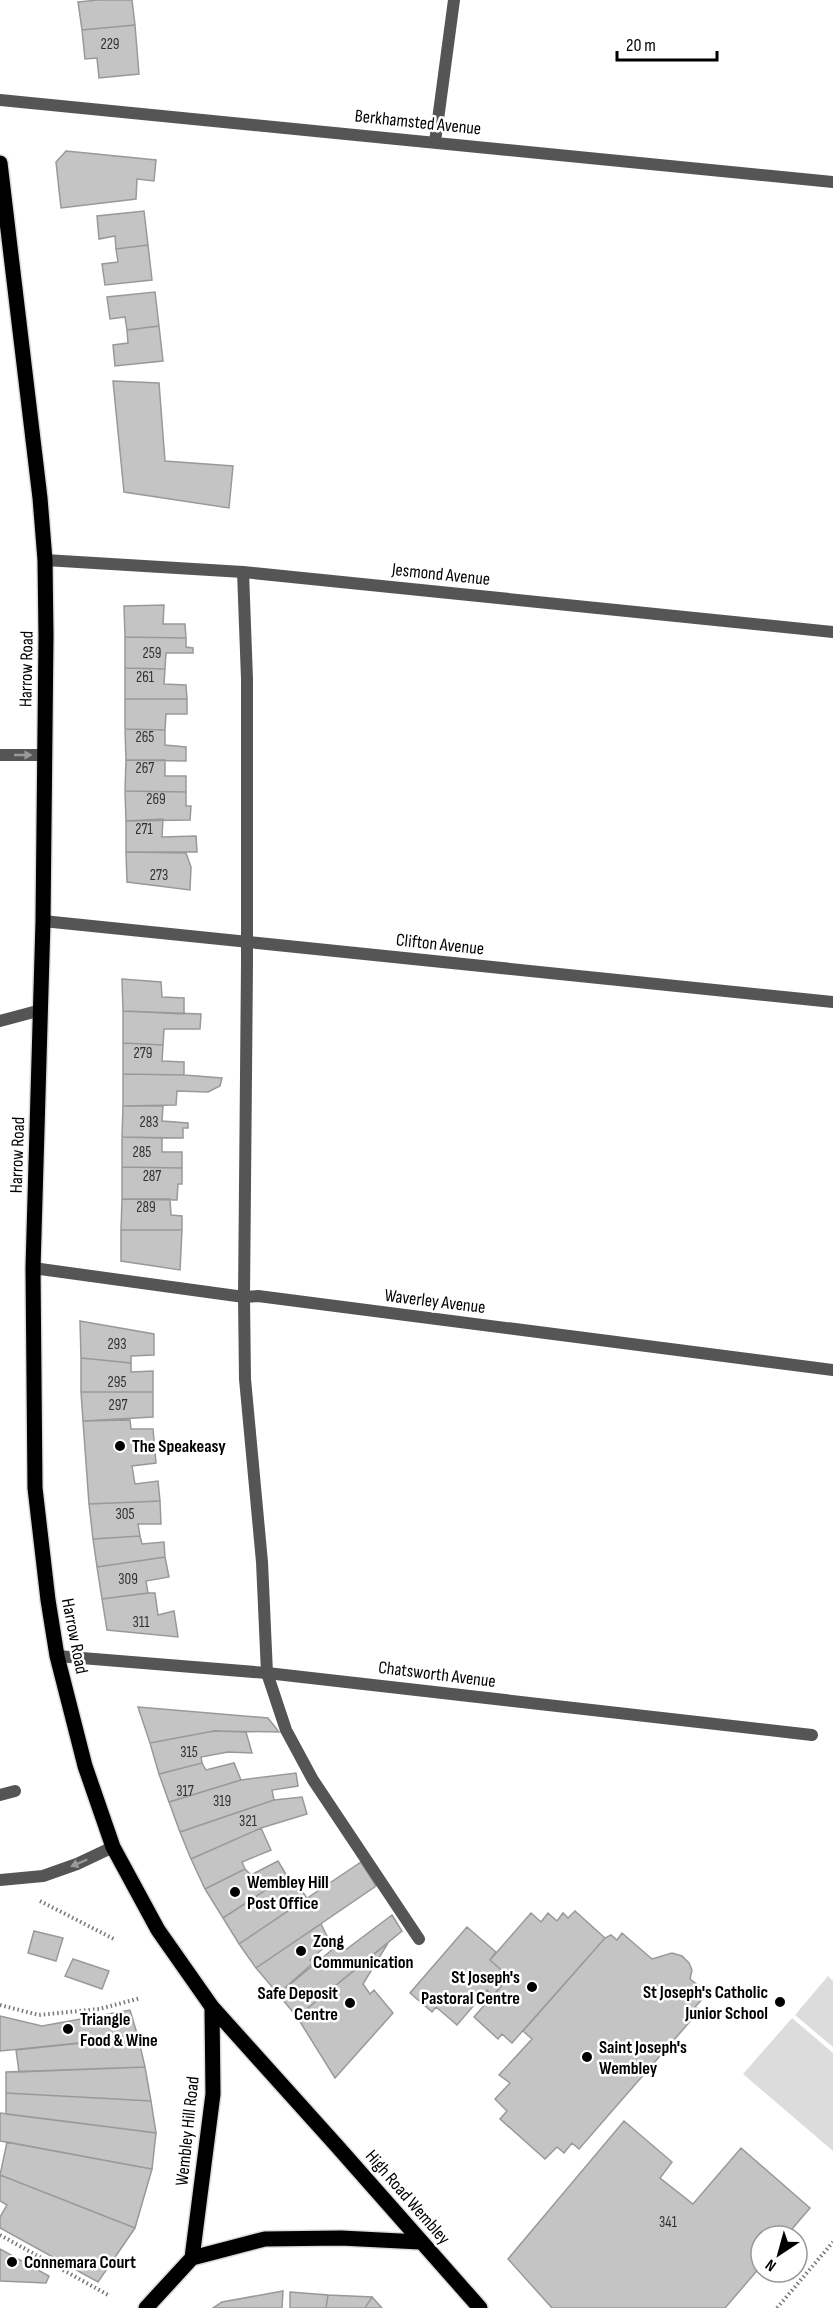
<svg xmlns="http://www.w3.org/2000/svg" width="833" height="2308" viewBox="0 0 833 2308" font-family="'Sofia Sans Condensed',sans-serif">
  <rect width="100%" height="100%" fill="#fff"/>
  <path fill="#dcdcdc" d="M828,1976L833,1981V2047L795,2015Z
    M792,2018L833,2053V2151L743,2074Z"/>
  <path fill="#c4c4c4" stroke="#999" stroke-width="1.5" d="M98,0H132L135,25L82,30L78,2Z
    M135,25L139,74L99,78L97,58L85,59L82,30Z
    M66,151L156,160L154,181L137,179L136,199L61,208L56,162Z
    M144,211L148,245L116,249L115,236L99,239L97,216Z
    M148,245L152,280L105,285L102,264L118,262L116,249Z
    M155,292L159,326L127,330L125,317L110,319L107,297Z
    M159,326L163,361L115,366L113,345L128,343L127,330Z
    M113,381L159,383L165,461L233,466L229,508L124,492Z
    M164,605L163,624H185L186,638L125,637L124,606Z
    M125,637L186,638V647L193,648V653H166L165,669L125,668Z
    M125,668L165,669L164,684L186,685L187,699H125Z
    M125,699H187V714H166L165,730L125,729Z
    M125,729L165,730V745L186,747V761L126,760Z
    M126,760H165V776H186V792L125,791Z
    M125,791L186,792V806H191L190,820L126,821Z
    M163,819L162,837L196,836L197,852H126V821Z
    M126,852L186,853L191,867L190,890L127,882Z
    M122,979L161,982L162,997L184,998V1014L123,1011Z
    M123,1011L201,1014L200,1029H164L163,1045L123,1043Z
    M123,1043L163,1045L162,1061L184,1062V1075L123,1074Z
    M123,1074L184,1075L222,1078L220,1086L208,1092L177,1091L176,1105L123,1106Z
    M123,1106H163L162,1121L188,1123V1128H183V1138L122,1137Z
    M122,1137L162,1138V1152H182V1168L122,1167Z
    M122,1167L182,1168V1184H178L177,1200L122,1199Z
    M122,1199H170L171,1215L182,1216V1230H121Z
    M121,1230H182L180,1270L121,1261Z
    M80,1321L154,1334V1355L131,1356V1363L81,1358Z
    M81,1358L131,1363V1372L153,1371V1392H81Z
    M81,1392H153V1417L83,1421Z
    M130,1420L131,1429H153L156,1463L132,1466L135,1484L158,1481L160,1501L89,1504L83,1421Z
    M160,1501L161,1524H138L140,1536L93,1539L89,1504Z
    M140,1536L142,1544L164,1542L165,1557L97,1567L93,1539Z
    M165,1557L169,1577L146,1581L148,1593L102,1599L97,1567Z
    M148,1593H155L158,1615L174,1611L178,1637L107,1630L102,1599Z
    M138,1707L268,1718L279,1732L214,1731L150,1743Z
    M214,1731L246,1732L252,1753L228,1752L201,1757L202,1763L159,1774L150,1743Z
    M202,1763L206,1770L234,1763L241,1780L169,1802L159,1774Z
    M296,1773L298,1786L272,1790L274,1800L180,1832L169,1802L241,1780Z
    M302,1797L307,1814L261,1828L191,1859L180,1832L274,1800Z
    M261,1828L271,1850L242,1862L245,1869L205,1889L191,1859Z
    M278,1861L287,1876L223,1918L205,1889L245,1869L251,1875Z
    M361,1862L376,1886L256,1968L239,1944Z
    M287,1876L295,1889L300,1888L307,1898L239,1944L223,1918Z
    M575,1911L605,1938L512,2043L502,2034L498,2039L474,2017L509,1977L490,1960L531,1913L541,1922L548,1913L557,1921L563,1913L568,1918Z
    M392,1915L402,1931L297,2017L278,1994L338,1945L344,1951Z
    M321,1924L330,1942L310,1960L313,1963L278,1994L256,1968Z
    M467,1927L496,1952L490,1960L509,1977L493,1996L487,1990L457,2025L436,2007L432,2012L410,1993Z
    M34,1931L63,1938L56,1961L28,1953Z
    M622,1933L652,1959L672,1953L682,1956L689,1963L692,1970L690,1979L708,1993L695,2007L700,2010L579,2149L572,2143L564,2153L557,2147L545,2159L500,2119L507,2111L495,2099L510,2083L499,2075L532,2039L523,2031L605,1938L611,1935L617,1940Z
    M388,1943L363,1984L370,1994L374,1990L393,2013L335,2078L297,2017Z
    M73,1959L109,1971L102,1989L65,1976Z
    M130,2010L138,2037L0,2051V2016L42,2026Z
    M138,2037L145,2067L19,2072L16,2050Z
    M145,2067L151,2101L6,2093V2072Z
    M6,2093L151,2101L156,2133L6,2114Z
    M0,2113L156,2133L152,2169L0,2141Z
    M624,2121L672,2162L660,2178L693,2204L741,2148L810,2208L786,2236H761V2266L725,2308H552L508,2259Z
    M7,2142L152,2169L135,2228L0,2175Z
    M0,2175L135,2228L98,2282L0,2228V2217L7,2205L0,2201Z
    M0,2249L49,2276L46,2283L0,2281Z
    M283,2291L282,2308H213L222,2302Z
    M290,2292L328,2295L326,2308H290Z
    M328,2295L372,2297L365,2308H326Z
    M372,2297L382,2308H365Z"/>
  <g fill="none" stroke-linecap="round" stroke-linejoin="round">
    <g stroke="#dbdbdb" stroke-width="18">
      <path id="primary" d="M0,163L40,498L45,560L46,635L43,921L33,1268L35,1488L48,1600L57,1656L85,1766L113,1847L158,1930L212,2007L337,2146L480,2308
        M192,2258L265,2239L341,2238L420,2242
        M146,2308L192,2258L213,2094L212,2007"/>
    </g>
    <path stroke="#777" stroke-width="4" stroke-dasharray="1.5 3" stroke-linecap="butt" d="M40,1901L114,1939
      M0,2005L39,2015L99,2009L141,1998
      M0,2235L110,2296
      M777,2308L833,2242"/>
    <path stroke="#555" stroke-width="12" d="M243,572L247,679V964L244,1297L245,1379L262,1562L267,1673L286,1730L313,1780L419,1939
      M0,1021L41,1010
      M0,1795L15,1791"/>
    <path stroke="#555" stroke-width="12" d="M0,100L833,182
      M435,142L454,0
      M45,560L243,572L833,632
      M0,755H45
      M43,921L833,1002
      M33,1268L244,1297L258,1296L833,1370
      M57,1656L267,1673L812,1735
      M0,1880L43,1876L77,1864L113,1847"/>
    <use href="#primary" stroke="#000" stroke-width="15"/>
  </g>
  <defs><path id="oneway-solid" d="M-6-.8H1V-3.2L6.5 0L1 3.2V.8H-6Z" transform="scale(1.5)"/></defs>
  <g fill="#999">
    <use href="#oneway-solid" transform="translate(23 755)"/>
    <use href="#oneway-solid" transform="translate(79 1863) rotate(157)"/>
  </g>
  <g fill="#000" stroke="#fff" stroke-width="2">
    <circle cx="120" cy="1446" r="6"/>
    <circle cx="235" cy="1892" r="6"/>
    <circle cx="301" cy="1951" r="6"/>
    <circle cx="532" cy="1987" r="6"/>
    <circle cx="780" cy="2002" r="6"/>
    <circle cx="350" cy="2003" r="6"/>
    <circle cx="68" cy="2029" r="6"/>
    <circle cx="587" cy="2057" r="6"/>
    <circle cx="12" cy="2262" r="6"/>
  </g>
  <g text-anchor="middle" stroke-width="5" stroke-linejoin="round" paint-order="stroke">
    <g font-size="15" fill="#313131">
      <text x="110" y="49">229</text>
      <text x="152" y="658">259</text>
      <text x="145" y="682">261</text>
      <text x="145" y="742">265</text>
      <text x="145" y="773">267</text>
      <text x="156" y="804">269</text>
      <text x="144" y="834">271</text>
      <text x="159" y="880">273</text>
      <text x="143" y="1058">279</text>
      <text x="149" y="1127">283</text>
      <text x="142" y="1157">285</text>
      <text x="152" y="1181">287</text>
      <text x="146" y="1212">289</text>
      <text x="117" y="1349">293</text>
      <text x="117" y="1387">295</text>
      <text x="118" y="1410">297</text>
      <text x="125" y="1519">305</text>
      <text x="128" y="1584">309</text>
      <text x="141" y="1627">311</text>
      <text x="189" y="1757">315</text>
      <text x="185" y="1796">317</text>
      <text x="222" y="1806">319</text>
      <text x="248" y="1826">321</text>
      <text x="668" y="2227">341</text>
    </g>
    <g font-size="18" fill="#000" stroke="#fff">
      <text transform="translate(418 122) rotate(6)" y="6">Berkhamsted Avenue</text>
      <text transform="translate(441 574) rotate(6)" y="6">Jesmond Avenue</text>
      <text transform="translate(26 669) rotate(-89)" y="6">Harrow Road</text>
      <text transform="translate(440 944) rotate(6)" y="6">Clifton Avenue</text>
      <text transform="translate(17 1155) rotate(-88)" y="6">Harrow Road</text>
      <text transform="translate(435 1301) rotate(7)" y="6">Waverley Avenue</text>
      <text transform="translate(75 1636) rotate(79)" y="6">Harrow Road</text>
      <text transform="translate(437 1674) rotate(7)" y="6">Chatsworth Avenue</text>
      <text transform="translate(187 2131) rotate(-84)" y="6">Wembley Hill Road</text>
      <text transform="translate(408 2197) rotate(49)" y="6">High Road Wembley</text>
    </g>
    <g font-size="18" font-weight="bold" fill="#000" stroke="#fff" text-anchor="start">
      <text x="132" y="1452">The Speakeasy</text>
      <text x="247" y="1888">Wembley Hill<tspan x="247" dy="21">Post Office</tspan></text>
      <text x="313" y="1947">Zong<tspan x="313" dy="21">Communication</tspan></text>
      <text x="520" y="1983" text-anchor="end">St Joseph's<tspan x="520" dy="21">Pastoral Centre</tspan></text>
      <text x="768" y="1998" text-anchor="end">St Joseph's Catholic<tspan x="768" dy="21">Junior School</tspan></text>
      <text x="338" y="1999" text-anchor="end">Safe Deposit<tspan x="338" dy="21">Centre</tspan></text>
      <text x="80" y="2025">Triangle<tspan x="80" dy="21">Food &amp; Wine</tspan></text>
      <text x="599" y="2053">Saint Joseph's<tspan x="599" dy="21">Wembley</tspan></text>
      <text x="24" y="2268">Connemara Court</text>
    </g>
  </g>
  <g transform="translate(779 2254) rotate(216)"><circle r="28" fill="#ffffff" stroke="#999999" stroke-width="1.5"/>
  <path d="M0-4.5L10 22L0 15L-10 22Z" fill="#000000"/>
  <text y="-9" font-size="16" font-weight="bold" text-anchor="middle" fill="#000000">N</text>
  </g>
  <path d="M617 51v9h100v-9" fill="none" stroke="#000000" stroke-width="3"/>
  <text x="626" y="51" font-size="18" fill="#000000" stroke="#ffffff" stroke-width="4.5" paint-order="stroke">20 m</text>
</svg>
